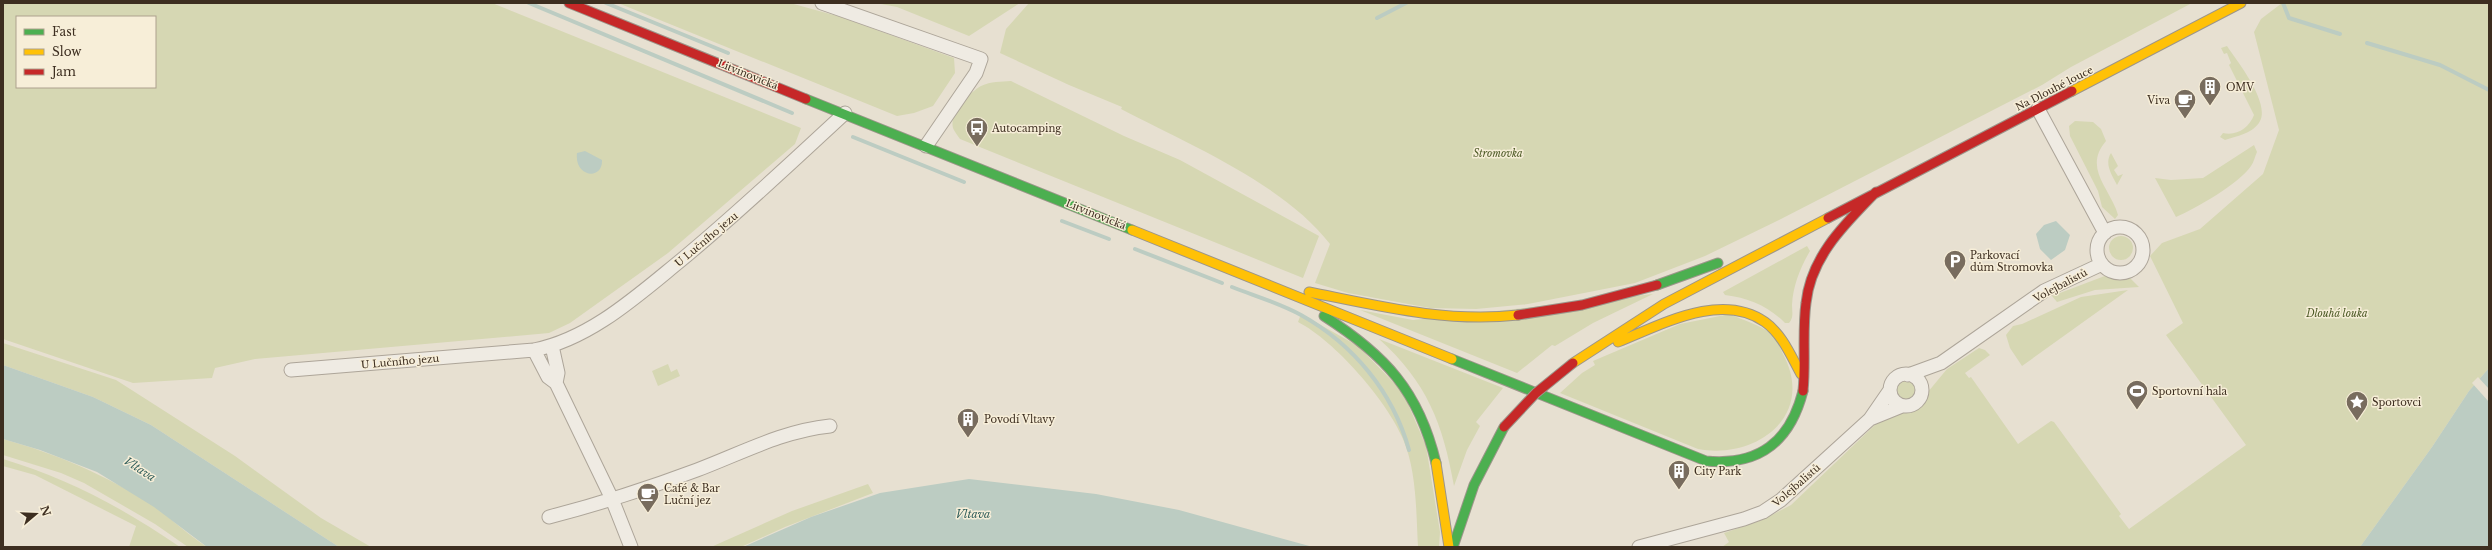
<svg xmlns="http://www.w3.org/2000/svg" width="2492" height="550" viewBox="0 0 2492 550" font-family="'Libre Baskerville',serif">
  <rect width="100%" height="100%" fill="#e7e0d1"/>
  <path fill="#d6d7b3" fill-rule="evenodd" d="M3,3H492L801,128L795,144L668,253L570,323L549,333L255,359L215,368L212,378L133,383L3,339ZM17,17H155V87H17Z
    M618,3H790L841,17L954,58L955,73L933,106L914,113L897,116Z
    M1020,3L969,36L897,7L881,4Z
    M1029,3H2192L2071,67L2042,85L1779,220L1705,256L1635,283L1528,304L1476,309L1430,308L1348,293L1315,283L1330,244C1284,184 1188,144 1121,109L1122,107L1069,85L1000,53L1006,29Z
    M2282,3H2489V368L2469,391L2432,447L2360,547H1722L1729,542L1724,533L1762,520L1791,505L1878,422L1918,404L1947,369L1979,348L1985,350L1990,355L1965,373L1969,378L1971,377L2018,444L2051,421L2054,422L2121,514L2119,516L2129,529L2246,445L2166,335L2183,323L2150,256L2162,243L2200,229L2263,174L2279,130L2254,32L2261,19Z
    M2227,46C2237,61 2270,102 2260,121C2254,133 2237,136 2225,140L2220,137L2223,133C2237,136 2249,128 2254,115L2229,65L2231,63L2227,53L2224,54L2221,48Z
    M1011,81L1124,136L1180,160L1319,236L1303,278L960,139C958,136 954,131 953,128C949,113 969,93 981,86C991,81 1001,82 1011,81Z
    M2075,121L2093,122L2101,129L2106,141C2085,166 2105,183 2116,209L2118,215L2115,219L2102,207L2098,191L2070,136L2069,126Z
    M2254,145L2257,152C2255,156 2254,162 2251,166C2240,183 2195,209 2176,217L2155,178L2171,180L2203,178Z
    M2111,153L2118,166L2114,170L2118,176L2123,174L2117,185C2112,175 2104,164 2111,153Z
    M2109 248a12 12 0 1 1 24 0a12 12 0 1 1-24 0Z
    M1807,246L1810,251C1800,268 1793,286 1792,305C1792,312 1794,317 1789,323H1785C1768,306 1749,298 1725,295L1723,292Z
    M2110,274L2122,277L2128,276L2139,287L2095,290L2057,302L2052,296Z
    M2128,290L2022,366L2010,348L2006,335L2013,326L2022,324L2081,297Z
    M1653,294L1593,323L1555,346L1552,345L1517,373L1360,310L1413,320Z
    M1301,314L1358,346L1403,392L1426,446L1440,532L1439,547H1418C1416,512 1417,472 1403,439C1387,401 1335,341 1298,322Z
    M1730,314C1743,320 1759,325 1771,333C1777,337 1780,348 1783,354C1816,415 1757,460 1698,449L1560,393L1582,373L1595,365L1593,361L1680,324Z
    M1379,339L1503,388L1476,422L1480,426L1467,450L1454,486C1443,424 1427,382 1379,339Z
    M3,343L116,380L235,456L321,518L371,547H339L151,425L93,397L3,365Z
    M668,364L671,372L677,369L680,376L658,386L652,371Z
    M1897 390a9 9 0 1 1 18 0a9 9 0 1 1-18 0Z
    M3,439C57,454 106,475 154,506C172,519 188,535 207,547H188L155,524L84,483L61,473L3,455Z
    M3,459C67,478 125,509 180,547H129L136,526L35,475L3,466Z
    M868,484L873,493L785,527L741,547H711L792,511Z"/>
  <path fill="#bcccc2" d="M585,151L602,160C603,181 574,177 577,153Z
    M2056,221L2070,235L2065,250L2051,260L2040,249L2036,234L2044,225Z
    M3,365L93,397L151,425L339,547H207L154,507L97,472L40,450L3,439Z
    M2489,368V547H2360L2432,447L2469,391Z
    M969,479L1096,494L1179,510L1313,547H743L811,517L880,493Z"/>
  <path fill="#e7e0d1" d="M2478,377L2489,389V402L2472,383Z"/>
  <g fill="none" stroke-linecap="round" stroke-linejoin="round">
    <path stroke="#bcccc2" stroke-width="4" d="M529,3L792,113
      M606,3L728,53
      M2283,3L2289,18L2340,34
      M1377,18L1406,3
      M2367,43L2440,65L2489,90
      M853,137L964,182
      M1062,221L1109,239
      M1135,249L1222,283
      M1232,287C1255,296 1279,303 1301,315C1353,344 1393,392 1409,450"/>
    <g stroke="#ada599" stroke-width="15">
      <path id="street" d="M822,3L981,59L976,73L926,146
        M2038,109L2105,233
        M2097 250a23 23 0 1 1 46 0a23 23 0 1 1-46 0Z
        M552,346L558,373L556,383
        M534,350L548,377L556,383L612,499L631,547
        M291,370L534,350C590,339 637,296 680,261C737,214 791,163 845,113
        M1890 390a16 16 0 1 1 32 0a16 16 0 1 1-32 0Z
        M1908,375L1941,363L2044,291L2102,264
        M1870,419L1902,406
        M549,517C599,504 649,488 697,470C742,453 782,431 830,426
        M1639,547L1744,519L1763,512L1781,500L1870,419L1890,390"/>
    </g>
    <g stroke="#9c958a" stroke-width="11">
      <path id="fast" d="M806,99L1132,230
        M1657,285L1718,263
        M1324,316C1385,355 1419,391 1436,463
        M1452,359L1706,461C1759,466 1790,442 1803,391
        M1453,547L1474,485L1504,427"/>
    </g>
    <g stroke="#9c958a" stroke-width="11">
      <path id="slow" d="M2072,91L2241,3
        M1132,230L1452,359
        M1309,292C1379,306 1446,323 1518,315
        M1618,342C1661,325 1721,291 1765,322C1782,334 1791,356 1801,374
        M1573,363L1664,304L1828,218
        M1436,463L1449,547"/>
    </g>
    <g stroke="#9c958a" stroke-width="11">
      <path id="jam" d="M569,3L806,99
        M1828,218L2072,91
        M1518,315L1582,305L1657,285
        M1803,391C1806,362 1802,332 1806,303C1811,256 1845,224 1876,192"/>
    </g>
    <use href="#street" stroke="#efebe3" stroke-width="13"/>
    <use href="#fast" stroke="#4caf50" stroke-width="9"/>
    <use href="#slow" stroke="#ffc107" stroke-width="9"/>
    <use href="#jam" stroke="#c62828" stroke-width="9"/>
    <g stroke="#9c958a" stroke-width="11" stroke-linecap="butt">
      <path id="jam-bridge" d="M1504,427L1536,393L1573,363"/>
    </g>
    <use href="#jam-bridge" stroke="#c62828" stroke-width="9"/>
  </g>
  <defs>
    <g id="building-pin" transform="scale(1.15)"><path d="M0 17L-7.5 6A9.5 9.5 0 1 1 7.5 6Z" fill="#786c5e" stroke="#f7eed8"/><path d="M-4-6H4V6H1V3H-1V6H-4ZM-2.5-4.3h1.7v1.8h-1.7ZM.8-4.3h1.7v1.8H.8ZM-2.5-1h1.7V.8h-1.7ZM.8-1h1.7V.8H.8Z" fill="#fff"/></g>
    <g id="cafe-pin" transform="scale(1.15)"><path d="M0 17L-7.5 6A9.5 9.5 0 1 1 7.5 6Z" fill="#786c5e" stroke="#f7eed8"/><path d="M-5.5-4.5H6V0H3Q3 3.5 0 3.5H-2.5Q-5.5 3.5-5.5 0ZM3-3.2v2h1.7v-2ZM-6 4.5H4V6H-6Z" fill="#fff"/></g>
    <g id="bus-pin" transform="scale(1.15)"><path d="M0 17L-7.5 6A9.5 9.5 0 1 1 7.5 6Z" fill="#786c5e" stroke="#f7eed8"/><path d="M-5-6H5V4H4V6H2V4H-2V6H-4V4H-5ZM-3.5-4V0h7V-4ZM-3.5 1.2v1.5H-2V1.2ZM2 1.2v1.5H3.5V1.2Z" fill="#fff"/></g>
    <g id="parking-pin" transform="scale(1.15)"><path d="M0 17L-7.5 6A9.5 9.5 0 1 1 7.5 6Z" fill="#786c5e" stroke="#f7eed8"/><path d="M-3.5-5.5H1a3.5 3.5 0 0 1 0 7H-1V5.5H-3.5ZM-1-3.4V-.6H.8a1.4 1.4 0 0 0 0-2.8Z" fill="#fff"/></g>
    <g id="stadium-pin" transform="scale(1.15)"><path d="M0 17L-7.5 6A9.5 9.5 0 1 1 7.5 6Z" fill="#786c5e" stroke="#f7eed8"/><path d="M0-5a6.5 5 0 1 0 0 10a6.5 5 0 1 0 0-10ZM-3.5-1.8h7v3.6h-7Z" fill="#fff"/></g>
    <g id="sight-pin" transform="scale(1.15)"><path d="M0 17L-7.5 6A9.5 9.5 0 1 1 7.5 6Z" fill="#786c5e" stroke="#f7eed8"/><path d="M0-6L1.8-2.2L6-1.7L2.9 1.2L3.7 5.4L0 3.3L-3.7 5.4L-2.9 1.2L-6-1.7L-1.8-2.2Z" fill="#fff"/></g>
  </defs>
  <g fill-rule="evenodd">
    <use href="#building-pin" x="2210" y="87"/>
    <use href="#cafe-pin" x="2185" y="100"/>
    <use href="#bus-pin" x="977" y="128"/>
    <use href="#parking-pin" x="1955" y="261"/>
    <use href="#stadium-pin" x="2137" y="391"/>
    <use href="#sight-pin" x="2357" y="402"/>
    <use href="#building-pin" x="968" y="419"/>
    <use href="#building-pin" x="1679" y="471"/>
    <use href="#cafe-pin" x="648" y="494"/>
  </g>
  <g text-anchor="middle" stroke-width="3" stroke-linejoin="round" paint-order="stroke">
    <g font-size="10" fill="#3d2e20" stroke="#f7eed8">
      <text transform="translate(748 74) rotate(22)" y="4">Litvínovická</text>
      <text transform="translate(2054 88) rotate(-27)" y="4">Na Dlouhé louce</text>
      <text transform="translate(1096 214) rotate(22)" y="4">Litvínovická</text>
      <text transform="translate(706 239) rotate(-40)" y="4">U Lučního jezu</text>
      <text transform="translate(2060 285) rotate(-28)" y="4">Volejbalistů</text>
      <text transform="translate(400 361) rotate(-5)" y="4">U Lučního jezu</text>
      <text transform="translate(1796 485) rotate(-41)" y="4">Volejbalistů</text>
    </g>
    <g font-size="10" fill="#3d2e20" stroke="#f7eed8" text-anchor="start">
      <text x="2226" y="91">OMV</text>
      <text x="2170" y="104" text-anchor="end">Viva</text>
      <text x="992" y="132">Autocamping</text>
      <text x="1970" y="259">Parkovací<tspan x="1970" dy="12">dům Stromovka</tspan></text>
      <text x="2152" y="395">Sportovní hala</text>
      <text x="2372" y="406">Sportovci</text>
      <text x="984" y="423">Povodí Vltavy</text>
      <text x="1694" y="475">City Park</text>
      <text x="664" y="492">Café &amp; Bar<tspan x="664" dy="12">Luční jez</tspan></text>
    </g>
    <g font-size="10" font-style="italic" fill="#4d5a26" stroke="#f7eed8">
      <text x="1498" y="157">Stromovka</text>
      <text x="2337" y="317">Dlouhá louka</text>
    </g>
    <g font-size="11" font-style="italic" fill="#2f5d5a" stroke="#f7eed8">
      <text transform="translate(140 469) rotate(33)" y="4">Vltava</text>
      <text x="973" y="518">Vltava</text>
    </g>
  </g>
  <rect width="2492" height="550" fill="none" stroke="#3d2e20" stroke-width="8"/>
  <rect x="16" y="16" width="140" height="72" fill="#f7eed8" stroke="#ada18e"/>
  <rect x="24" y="29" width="20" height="6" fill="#4caf50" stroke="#ada18e"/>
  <text x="52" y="36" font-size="12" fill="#3d2e20">Fast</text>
  <rect x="24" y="49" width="20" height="6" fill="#ffc107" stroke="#ada18e"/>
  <text x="52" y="56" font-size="12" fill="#3d2e20">Slow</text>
  <rect x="24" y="69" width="20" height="6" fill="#c62828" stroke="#ada18e"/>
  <text x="52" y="76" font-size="12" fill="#3d2e20">Jam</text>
  <g transform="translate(36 514) rotate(71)" stroke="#f7eed8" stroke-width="3" paint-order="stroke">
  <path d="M0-3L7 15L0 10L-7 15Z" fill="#3d2e20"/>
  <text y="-6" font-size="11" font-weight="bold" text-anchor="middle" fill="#3d2e20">N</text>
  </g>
</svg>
